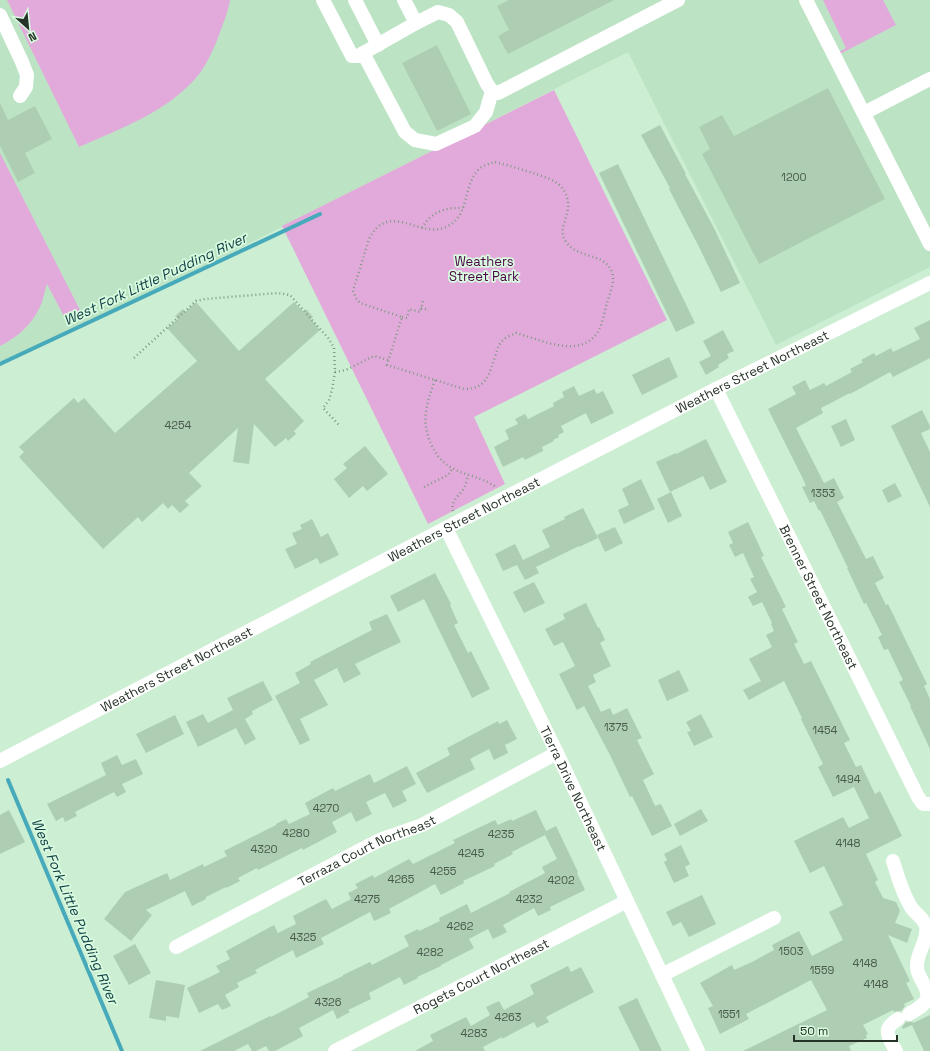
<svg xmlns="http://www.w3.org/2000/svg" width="930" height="1051" viewBox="0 0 930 1051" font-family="'Space Grotesk',sans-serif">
  <rect width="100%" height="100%" fill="#cceed2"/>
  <path fill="#bce4c4" d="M0,0H930V267L776,345L628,52L139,299L0,366Z"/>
  <path fill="#e2aadb" d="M7,0H230C228,12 223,24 219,35C214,48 208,62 200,73C170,111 122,128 79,147Z
    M823,0H883L896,25L838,55L837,53L846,48Z
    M554,90L667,320L474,417L505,484L428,524L282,226Z
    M0,153L81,312L66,320L47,284C45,289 44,296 42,302C35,321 19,337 0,346Z"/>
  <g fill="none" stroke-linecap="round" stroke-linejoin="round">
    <path stroke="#47aabb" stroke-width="4" d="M0,364L320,214
      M8,780L122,1051"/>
  </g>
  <path fill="#adceb3" d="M509,0H614L508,54L498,36L509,30L497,6Z
    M437,45L471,114L437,131L402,63Z
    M828,88L885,199L759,264L702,154L710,149L699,127L722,115L734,136Z
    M0,103L8,120L35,106L52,139L25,153L35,173L18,182L0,146Z
    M660,125L686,174H685L714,228L740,283L721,292L698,245L669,189L670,188L641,135Z
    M618,164L695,323L676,332L599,173Z
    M196,302L239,351L294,302L304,312L306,309L313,317L311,319L320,330L265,379L304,421L294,431L296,434L288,441L286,438L275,447L254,424L249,464L233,462L238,428L189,473L202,486L185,501L189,505L180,513L172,505L168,509L163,503L142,522L138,517L103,549L19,457L24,452L19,447L74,398L78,403L84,398L115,433L197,361L167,328L178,319L175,316L183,309L185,312Z
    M930,320V358L893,377L890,372L850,394V393L821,408L823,413L796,428L824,483L834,478L844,498L837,502L866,559L873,556L884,578L875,583L886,605L888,604L927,684L924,686L930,699V749L910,706H911L899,682L903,680L888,649L884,650L878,637L882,635L866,603L864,604L847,568H848L820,510L819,511L814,501L810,503L802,487L806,486L803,479L768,409L796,394L792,387L805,380L810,390L824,383L826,386L852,372L850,369L863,362L861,360L874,353L876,356L891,348L893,352L920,339L914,328Z
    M723,330L734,351L727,354L729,358L718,365L719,367L706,375L699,362L711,356L703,341Z
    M669,357L678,377L642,395L632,375Z
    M574,386L579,396L594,389L597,394L603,391L614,413L591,424L586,413L561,426L564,432L558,435L559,437L553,440L554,441L542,447L543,451L525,460L523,457L503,467L494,447L509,439L505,430L518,424L515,419L525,414L528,419L554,406L553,403L564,397L562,392Z
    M922,410L930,426V429L921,433L930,452V507L891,426Z
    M846,419L855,440L841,447L831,426Z
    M706,439L727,482L710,490L703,476L670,492L656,462L676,453V454Z
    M365,446L388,474L367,491L363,486L349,498L334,479L347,468L343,464Z
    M641,479L655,509L624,524L618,510L629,505L622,489Z
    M895,483L902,496L888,503L882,490Z
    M671,492L682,516L668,523L657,499Z
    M583,508L598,538L579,547V546L536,567L539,573L525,580L517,565L503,571L495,554L515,544L523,560L550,547L542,530L565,519L564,517Z
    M312,519L321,537L328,533L339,555L320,564L317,558L295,569L285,549L297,544L292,533L302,529L300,525Z
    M748,522L764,556L761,557L786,607L782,609L798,642L794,644L804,664L811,661L850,740L844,743L856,767L861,765L875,794L880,791L902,836L866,854L878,880L875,882L883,898L896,902L900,911L895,923L912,929L907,943L888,935L910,981L906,983L914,999L904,1004L905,1006L901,1011H898L894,1012L893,1010L863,1025L868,1034L866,1035L867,1038L849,1046L851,1051H743L827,1010L811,980L746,1014L749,1019L720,1034L708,1008L713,1006L700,983L732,965L734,970L752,962L774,950L772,945L799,931L812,956L843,940L829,912L843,905L824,866L810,873L794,841L843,817L849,828L869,818L854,787L833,797L818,767L823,764L801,719L802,718L784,681L749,700L743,690L761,681L749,659L772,647L766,635L774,631L771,624L772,623L762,602L753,606L748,597L757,592L750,579L754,577L743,553L735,557L729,545L733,543L728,532Z
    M615,527L623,543L605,552L597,535Z
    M435,573L451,604L450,605L458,623L454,625L468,653L471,651L490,689L472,698L424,599L398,612L390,596Z
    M534,582L545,603L524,613L513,592Z
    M586,603L598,628L599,627L605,640L600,643L611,666L593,675L596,682L588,686L601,712L610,708L613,715L627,708L642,738L637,740L654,774L643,780L655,806L661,804L672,826L652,836L632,796L630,797L610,755L584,706L577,710L559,674L575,666L563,642L554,646L545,629L565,619L563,614Z
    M387,614L401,642L355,664L361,674L344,683L337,668L314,680L328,705L300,719L310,740L300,745L275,696L300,683L295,673L311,664L310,662L372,630L369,622Z
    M679,670L689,691L667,701L658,680Z
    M263,681L273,700L252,711L253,714L245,719L256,739L245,745L236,728L198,747L186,722L203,714L208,723L233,710L227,698Z
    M701,714L713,737L694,746L687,732L691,731L686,722Z
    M175,715L184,734L146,753L136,734Z
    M507,720L517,739L505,745L508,753L494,760L489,749L470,759L475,769L427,793L416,773L450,755L447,748L498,721L499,724Z
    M117,755L122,765L136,759L143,774L122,784L126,792L117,797L114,792L75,812L77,816L65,822L63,817L56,821L47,804L106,775L101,763Z
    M407,766L416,784L402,791L407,801L393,808L385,793L366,802L372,814L356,822L351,812L332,822L337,832L303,850L302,848L258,870L257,868L238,878L240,881L226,888V887L206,897V899L192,906L185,891L146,910L152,915L131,941L104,919L125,892L167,873L170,880L203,864L204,867L227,856L224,851L276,825V824L286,819L289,824L310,814L305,803L333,788L335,791L370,774L374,783Z
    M701,809L708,821L680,836L674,824Z
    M9,810L25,842L0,854V815Z
    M536,810L546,831L556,826L578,872L577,873L585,890L550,907L551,910L538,916L534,908L503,925L507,932L493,939L488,929L469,939L474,948L441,965V966L417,977L418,978L404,985L400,977L369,993L371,999L348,1010L350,1012L337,1019L333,1010L299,1028L303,1036L275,1051H269L266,1046L256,1051H252L248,1044L234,1051H200L270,1016L271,1017L309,997L307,993L343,976V975L370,962L372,965L409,946L404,936L418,929L419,931L440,921L439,918L467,904L471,913L510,893L509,892L545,873L542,867L557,859L545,835L512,852L513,854L494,864L495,866L463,881L464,883L441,895L435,884L389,909L391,913L374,921L370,912L321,938L324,944L296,958L293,950L255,970L257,973L237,983L239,987L225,995L231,1006L222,1010L218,1004L199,1013L187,988L220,972L216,966L230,959L226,951L274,925L278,933L296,924L293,916L326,899L332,909L351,899L348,893L358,888L355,884L373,875L374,878L409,859L413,864L455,843L453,840L495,820L498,825L511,819L512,821Z
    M681,845L690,864L685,867L689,876L674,883L664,862L667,860L664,854Z
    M702,895L716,924L689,937L681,922L673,926L666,912Z
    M135,944L151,973L129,985L113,956Z
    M568,966L571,972L581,967L594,992L546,1017L549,1022L537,1028L534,1022L502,1039V1037L483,1047L485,1051H415L433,1041L430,1035L466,1017L471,1026L490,1015L486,1007L499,1001L504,1010L534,994L530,985Z
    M156,980L185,985L179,1018L166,1016V1021L149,1018Z
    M637,998L652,1030L662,1051H640L618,1007Z
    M930,1015V1051H924L912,1025L903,1029L902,1027L906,1022H913V1023Z"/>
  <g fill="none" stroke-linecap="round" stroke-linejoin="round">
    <path stroke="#819a85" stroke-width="2.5" stroke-dasharray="1 3" stroke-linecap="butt" d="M495,162C508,165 520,169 533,173C541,176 551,178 558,184C565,189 569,199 568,208C567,220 558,230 566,242C577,258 600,253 610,268C617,279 610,292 607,303C604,313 602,329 594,337C574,357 539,339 516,333C512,335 506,337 503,340C499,344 497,349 496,354C489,373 488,389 464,389L387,365L402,317L360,303L356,298L353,291L369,239C389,200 419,239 446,227C470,217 463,185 478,170C483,165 489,164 495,162Z
      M422,228C431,212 445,207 463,208
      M421,308L429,310
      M402,317L407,318L409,309L420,312L423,301
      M134,358L196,301L205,299L278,293L290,295L329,339L334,348L335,372L332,390L329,400L323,408L339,425
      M335,372L346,370L374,356L388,360
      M435,380C426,405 420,423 433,448C438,457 443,463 452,468C466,476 483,477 497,488
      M424,487L448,475L452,469
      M453,511C450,500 460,496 464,488C466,484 467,479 468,475"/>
    <g stroke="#fff" stroke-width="14">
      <path d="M323,0L352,56H358L416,23L438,12L449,15L457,22L487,84L492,91L498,93L678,0"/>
      <path d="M355,0L378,45"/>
      <path d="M404,0L416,23"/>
      <path d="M806,0L930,244"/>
      <path d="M0,15L22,62L27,75L26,87L20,96"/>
      <path d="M363,53L405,132L415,140L436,144L475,126L486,112L492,91"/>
      <path d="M864,113L930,79"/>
      <path id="s1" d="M716,389L918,797L923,804H930"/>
      <path id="s2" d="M446,528L557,753L698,1051"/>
      <path id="s3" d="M0,761L446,528L716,389L930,283"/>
      <path d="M893,861C898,877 902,893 911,907C915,914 923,917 926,926C929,941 916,952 917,967C917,978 930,988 927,998C925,1006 915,1010 909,1014"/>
      <path id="s4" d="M176,947L368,846L382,839L422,825L557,753"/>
      <path d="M662,975L774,918"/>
      <path id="s5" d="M335,1051L627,901"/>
      <path d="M896,1051C892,1044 884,1032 890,1026C892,1023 895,1021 898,1019"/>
    </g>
  </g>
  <g text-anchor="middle" stroke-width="3.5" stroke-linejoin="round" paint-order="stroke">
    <g font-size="11" fill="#485a4b">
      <text x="794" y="181">1200</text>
      <text x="178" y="429">4254</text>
      <text x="823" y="497">1353</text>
      <text x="616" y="731">1375</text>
      <text x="825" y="734">1454</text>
      <text x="848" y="783">1494</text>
      <text x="326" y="812">4270</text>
      <text x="296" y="837">4280</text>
      <text x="501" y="838">4235</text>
      <text x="848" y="847">4148</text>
      <text x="264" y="853">4320</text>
      <text x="471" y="857">4245</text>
      <text x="443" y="875">4255</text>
      <text x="401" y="883">4265</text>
      <text x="561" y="884">4202</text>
      <text x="367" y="903">4275</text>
      <text x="529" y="903">4232</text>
      <text x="460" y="930">4262</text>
      <text x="303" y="941">4325</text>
      <text x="791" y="955">1503</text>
      <text x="430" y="956">4282</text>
      <text x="865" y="967">4148</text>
      <text x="822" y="974">1559</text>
      <text x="876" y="988">4148</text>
      <text x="328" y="1006">4326</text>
      <text x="729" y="1018">1551</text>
      <text x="508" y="1021">4263</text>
      <text x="474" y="1037">4283</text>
    </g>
    <g font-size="13" fill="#4a0446" stroke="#d9fbdf">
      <text x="484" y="266">Weathers<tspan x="484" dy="15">Street Park</tspan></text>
    </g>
    <g font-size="13" fill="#263328" stroke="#d9fbdf">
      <text dy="5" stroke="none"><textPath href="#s3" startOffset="847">Weathers Street Northeast</textPath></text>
      <text dy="5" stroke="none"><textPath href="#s3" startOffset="523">Weathers Street Northeast</textPath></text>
      <text dy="5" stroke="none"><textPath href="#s1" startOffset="232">Brenner Street Northeast</textPath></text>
      <text dy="5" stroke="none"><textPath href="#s3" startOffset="199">Weathers Street Northeast</textPath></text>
      <text dy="5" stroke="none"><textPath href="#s2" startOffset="290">Tierra Drive Northeast</textPath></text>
      <text dy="5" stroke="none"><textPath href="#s4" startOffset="214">Terraza Court Northeast</textPath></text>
      <text dy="5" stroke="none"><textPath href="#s5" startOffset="164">Rogets Court Northeast</textPath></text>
    </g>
    <g font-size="14" font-style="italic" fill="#0d3c43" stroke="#d9fbdf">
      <text transform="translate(155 279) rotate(-25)" y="5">West Fork Little Pudding River</text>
      <text transform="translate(75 911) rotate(67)" y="5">West Fork Little Pudding River</text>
    </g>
  </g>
  <g transform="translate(28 28) rotate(153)" stroke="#d9fbdf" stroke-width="3" paint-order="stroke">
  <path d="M0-3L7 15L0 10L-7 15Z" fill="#263328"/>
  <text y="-6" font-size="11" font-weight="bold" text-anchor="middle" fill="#263328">N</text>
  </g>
  <path d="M794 1035v6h103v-6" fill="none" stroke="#263328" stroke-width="2"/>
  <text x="800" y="1035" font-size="12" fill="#263328" stroke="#d9fbdf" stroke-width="3" paint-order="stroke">50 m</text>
</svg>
